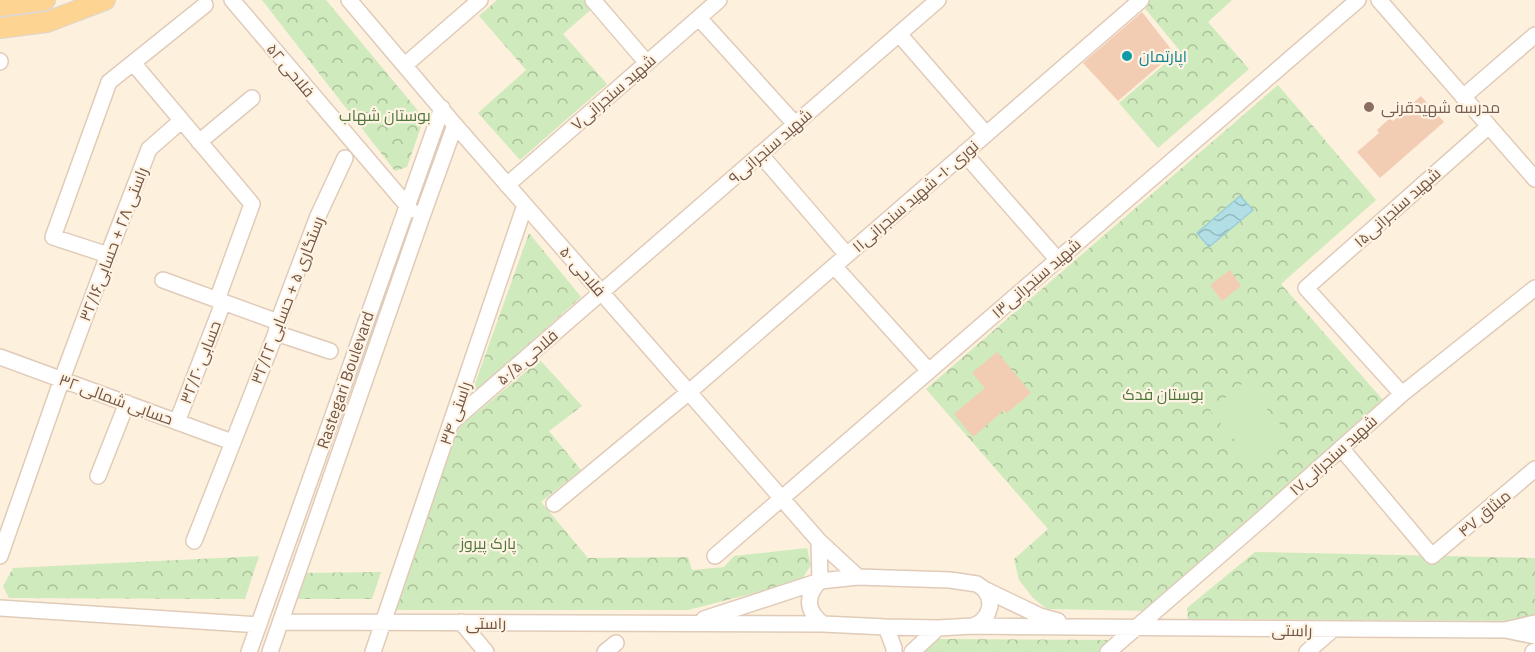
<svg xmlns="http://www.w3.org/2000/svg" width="1535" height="652" viewBox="0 0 1535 652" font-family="'IBM Plex Sans',Cairo,sans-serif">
  <defs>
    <pattern id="park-crowns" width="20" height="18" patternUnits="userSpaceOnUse" patternTransform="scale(1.5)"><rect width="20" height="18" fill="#cfeabc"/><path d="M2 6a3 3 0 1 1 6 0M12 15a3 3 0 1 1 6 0" fill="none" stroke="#acc09b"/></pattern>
    <pattern id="water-waves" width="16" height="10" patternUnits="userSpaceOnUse" patternTransform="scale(1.5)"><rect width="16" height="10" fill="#b2dfe6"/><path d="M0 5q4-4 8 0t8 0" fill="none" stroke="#95b8bc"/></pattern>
  </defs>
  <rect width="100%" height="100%" fill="#fdf0dd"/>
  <path fill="url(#park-crowns)" d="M262,0H326L424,118L407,167L395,171Z
    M497,0H588L594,7L563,34L607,84L520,160L478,113L526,70L479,16Z
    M1138,0H1232L1208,22L1249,69L1158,148L1119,103L1180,51Z
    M1278,85L1376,200L1281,284L1383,400L1386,406L1155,611L1047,609L1033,598L1019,580L1014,559L1048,529L926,389Z
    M529,233L581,297L471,395Z
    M540,360L582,406L549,431L581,470L541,502L588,558L688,557L692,570L724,567L734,556L807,548L811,565L801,581L688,610H395L457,429Z
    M1255,552L1535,558V618L1530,621L1188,619L1187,608Z
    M259,556L245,599L9,598L3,586L13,568Z
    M381,572L372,599H287L299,573Z
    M938,639L1123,640L1109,652H924Z"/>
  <path fill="#cfeabc" d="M1244,382L1284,429C1277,444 1267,453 1250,458L1210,411Z"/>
  <path fill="url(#water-waves)" stroke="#98cfd8" stroke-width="1.5" d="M1240,196L1253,210L1209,247L1197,233Z"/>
  <path fill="#f3ccb4" d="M1142,12L1174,53L1118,101L1083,63Z
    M1421,96L1444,122L1380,178L1357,152L1379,133L1377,130L1390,118L1393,121Z
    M1230,270L1241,286L1222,301L1210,285Z
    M997,352L1031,393L1007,413L1004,410L973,437L954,414L985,388L972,373Z"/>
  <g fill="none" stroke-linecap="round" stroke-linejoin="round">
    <g stroke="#e0cbb9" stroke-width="18">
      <path id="minor" d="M232,0L411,210
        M349,0L455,125L819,541L858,577
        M593,0L647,63
        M1379,0L1535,179
        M699,18L795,124
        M899,34L986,134
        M0,62V61
        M134,64L252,204L217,300
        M405,65L480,0
        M1463,97L1535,35
        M199,142L252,98
        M964,153L1057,259
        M760,154L847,255
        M507,185L719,0
        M108,255L53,237L109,82L205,5
        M834,266L929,371
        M163,280L278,322
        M276,333L330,351
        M0,357L232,442
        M1402,394L1306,288L1489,126
        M177,422L223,303
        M452,422L938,0
        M1341,448L1432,556L1535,469
        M98,476L127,403
        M554,504L689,392L1141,0
        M194,541L276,333L278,322L318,216L345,158
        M0,556L62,379L108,255L149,149L181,121
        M715,556L1358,0
        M858,577L950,580L977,584L984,589L989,597L990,606L987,615L981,622L973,626L938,628L886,627L823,624C806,611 805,596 820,581Z
        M984,589L1040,616L1058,621
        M0,608L259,625
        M704,619L820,581L819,541
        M281,622L823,624
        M461,622L486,652
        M1535,623L1505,630L1535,636
        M973,626C1150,627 1328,630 1505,630
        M886,627L894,648V652
        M249,652L442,108
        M270,652L420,222L455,125
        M373,652L525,205
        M605,652L616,643
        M912,652L938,628
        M1108,652L1255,525L1402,394L1535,288
        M1307,652L1332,630
        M1533,652L1535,651"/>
    </g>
    <g stroke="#ddd6d3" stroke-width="22">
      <path id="major" d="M0,6L45,0
        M0,28L47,22L105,0"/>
    </g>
    <use href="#minor" stroke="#fff" stroke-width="15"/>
    <use href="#major" stroke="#fed493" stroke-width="20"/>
  </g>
  <circle fill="#0f9aa8" stroke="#fff4e4" stroke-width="2" cx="1127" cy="56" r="6"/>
  <circle fill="#8d6e63" stroke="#fff4e4" stroke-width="2" cx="1369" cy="107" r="6"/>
  <g text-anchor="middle" stroke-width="4.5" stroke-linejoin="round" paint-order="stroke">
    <g font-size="16" fill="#0d838f" stroke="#fff4e4" text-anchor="start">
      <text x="1139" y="62">اپارتمان</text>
    </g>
    <g font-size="16" fill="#725546" stroke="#fff4e4">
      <text transform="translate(291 70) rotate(50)" y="6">فلاحی ۵۲</text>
      <text transform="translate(613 92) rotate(-41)" y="6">شهید سنجرانی۷</text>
      <text transform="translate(770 146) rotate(-41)" y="6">شهید سنجرانی۹</text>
      <text transform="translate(915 196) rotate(-41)" y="6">نوری ۱۰- شهید سنجرانی۱۱</text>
      <text transform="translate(1397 207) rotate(-42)" y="6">شهید سنجرانی۱۵</text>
      <text transform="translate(113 244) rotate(-69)" y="6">راستی ۲۸ + حسابی۳۲/۱۶</text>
      <text transform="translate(583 271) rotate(49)" y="6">فلاحی ۵۰</text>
      <text transform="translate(1036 278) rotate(-41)" y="6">شهید سنجرانی۱۳</text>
      <text transform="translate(287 300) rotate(-69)" y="6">رستگاری ۵ + حسابی ۳۲/۲۲</text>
      <text transform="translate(527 357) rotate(-41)" y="6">فلاحی ۵۰/۵</text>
      <text transform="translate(200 362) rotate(-69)" y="6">حسابی ۳۲/۲۰</text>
      <text transform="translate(345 380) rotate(-71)" y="6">Rastegari Boulevard</text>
      <text transform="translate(116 399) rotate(20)" y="6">حسابی شمالی ۳۲</text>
      <text transform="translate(455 413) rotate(-71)" y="6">راستی ۳۴</text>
      <text transform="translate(1333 455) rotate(-42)" y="6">شهید سنجرانی۱۷</text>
      <text transform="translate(1484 513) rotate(-40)" y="6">میثاق ۴۷</text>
      <text x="486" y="629">راستی</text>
      <text transform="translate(1292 630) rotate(1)" y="6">راستی</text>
    </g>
    <g font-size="16" fill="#785e54" stroke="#fff4e4" text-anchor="start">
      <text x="1381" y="113">مدرسه شهیدقرنی</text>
    </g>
    <g font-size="16" fill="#50783d" stroke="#fff4e4">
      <text x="385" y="121">بوستان شهاب</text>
      <text x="1163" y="400">بوستان فدک</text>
      <text x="488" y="549">پارک پیروز</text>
    </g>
  </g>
</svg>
